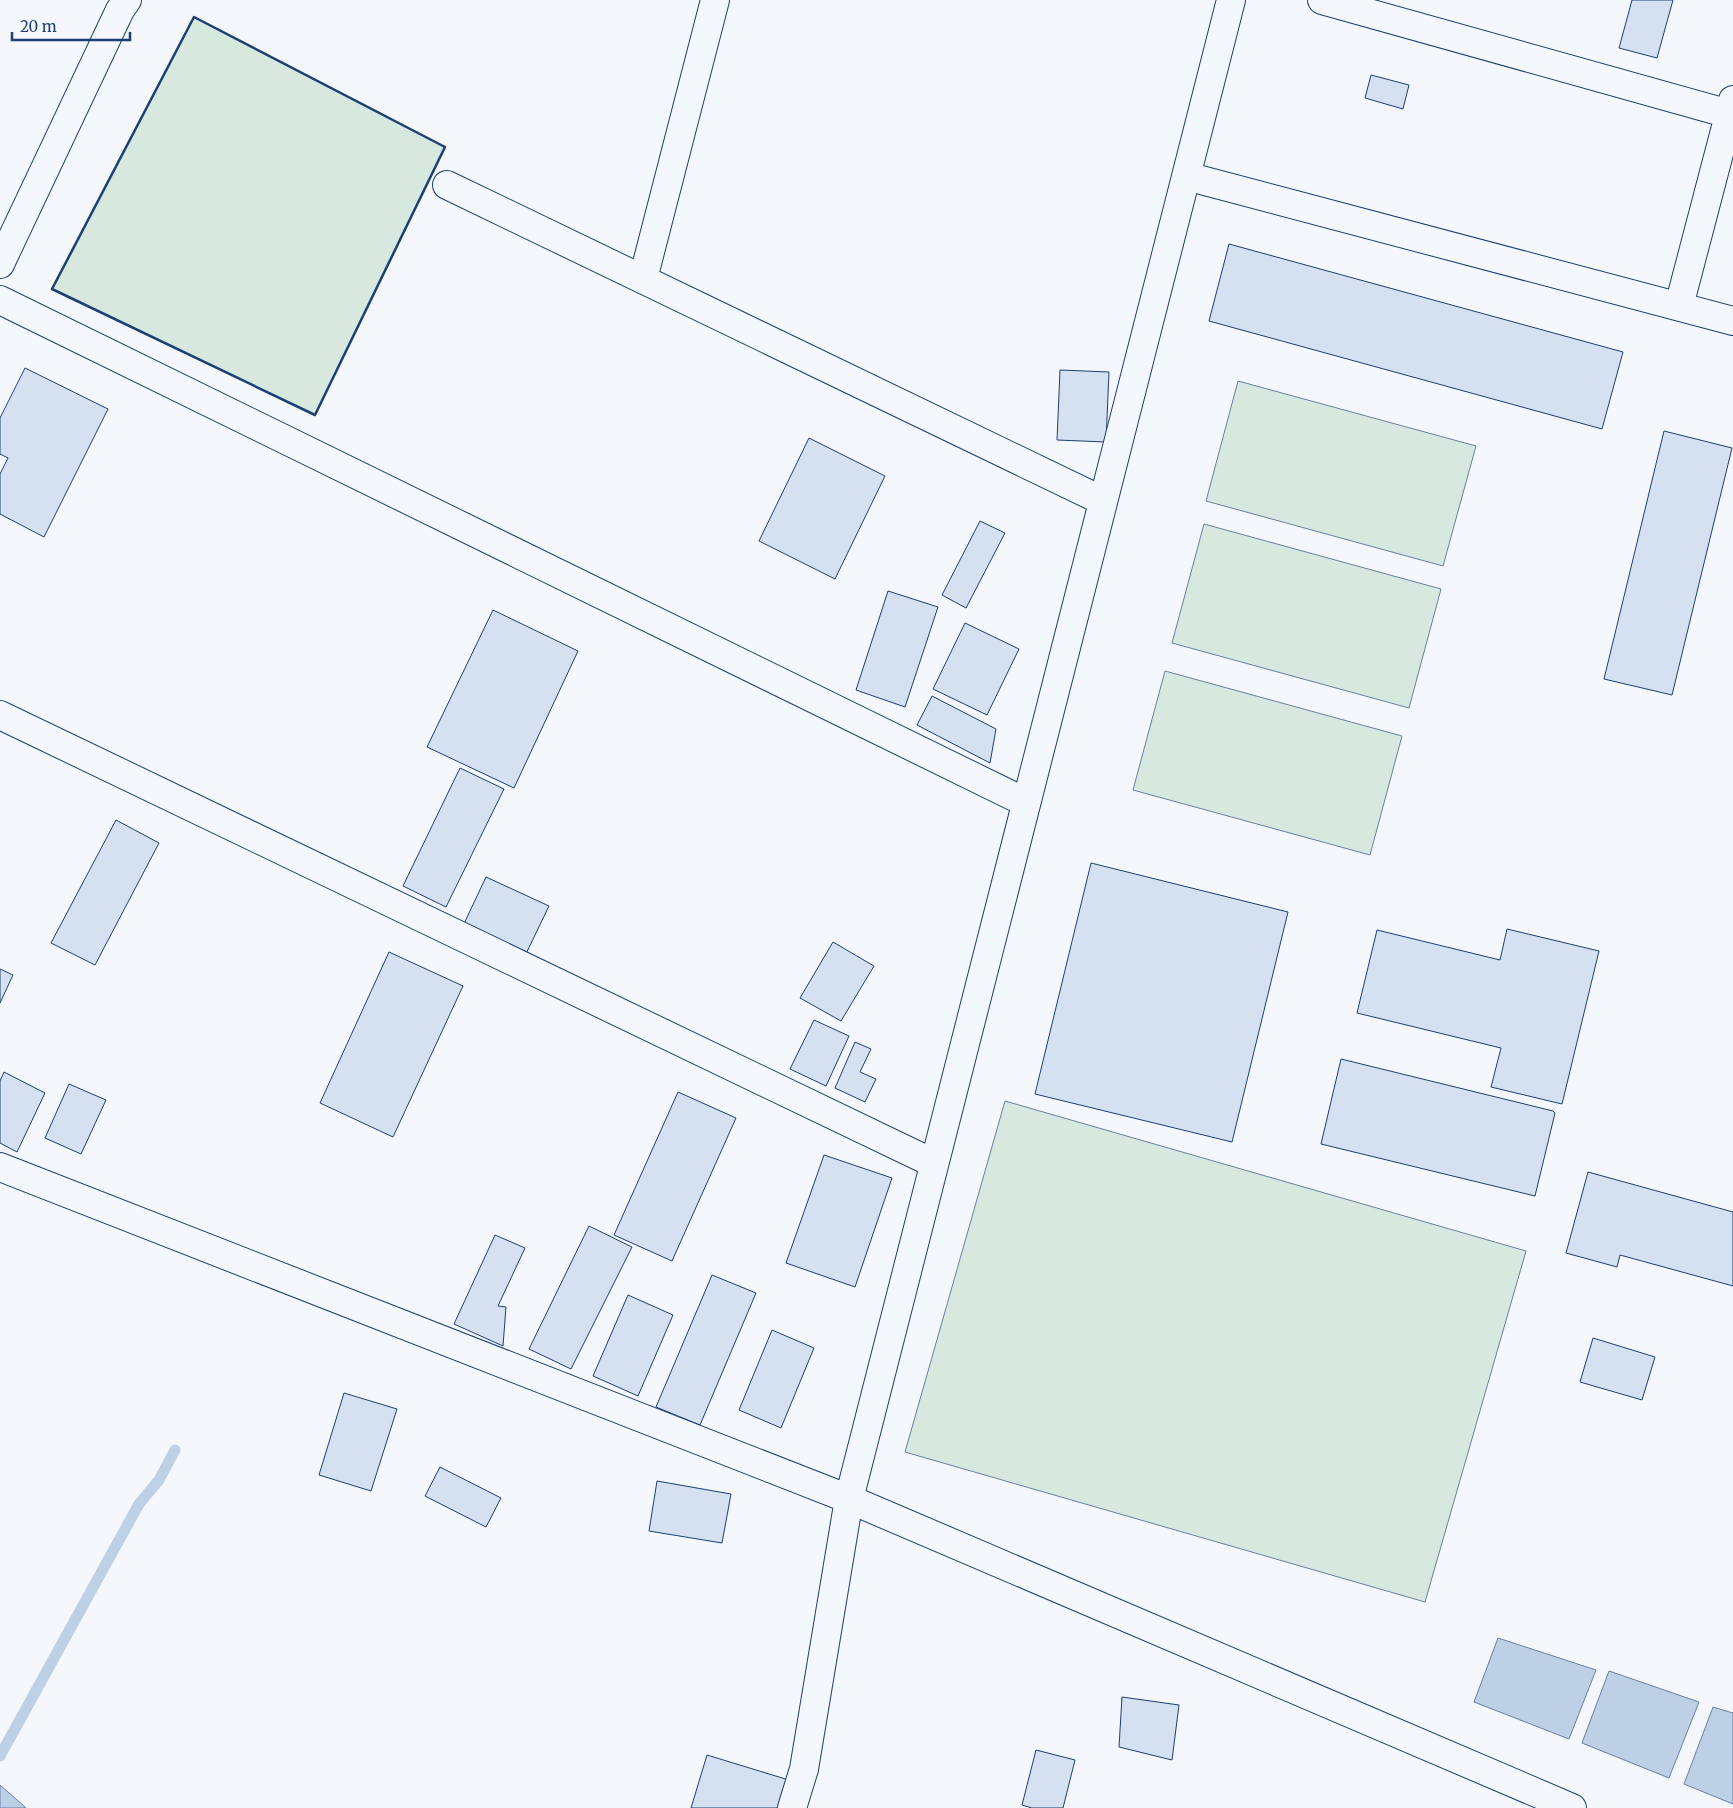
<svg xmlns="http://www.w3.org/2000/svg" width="1733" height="1808" viewBox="0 0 1733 1808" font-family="Merriweather,serif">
  <rect width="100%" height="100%" fill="#f4f7fb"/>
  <path fill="#d7e8df" stroke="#687fa3" d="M194,17L445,147L315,415L52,289Z
    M1238,381L1476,446L1443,566L1206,501Z
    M1204,524L1441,589L1409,708L1172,643Z
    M1165,671L1402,736L1370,855L1133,790Z
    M1005,1101L1526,1251L1425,1602L905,1452Z"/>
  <path fill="#bed0e5" stroke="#687fa3" d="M1498,1638L1596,1670L1569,1739L1474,1702Z
    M1609,1671L1699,1702L1669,1778L1582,1743Z
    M1713,1707L1733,1713V1804L1684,1784Z
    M0,1785L25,1807L26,1808H0Z"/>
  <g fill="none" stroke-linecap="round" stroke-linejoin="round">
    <path stroke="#bed0e5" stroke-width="11" d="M0,1756L139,1504L159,1480L175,1450"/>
  </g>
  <path fill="#d5e0f0" stroke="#1d3f73" d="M1632,0H1673L1657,58L1619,48Z
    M1371,75L1409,85L1403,109L1365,98Z
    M1229,244L1623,352L1602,429L1209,321Z
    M25,368L108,409L44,537L0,514V474L8,458L0,454V418Z
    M1060,370L1109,372L1106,442L1057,440Z
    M1664,431L1732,448L1672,695L1604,679Z
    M809,438L885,476L835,579L759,541Z
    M980,521L1005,533L966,608L942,595Z
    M888,591L938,607L905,707L856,690Z
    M493,610L578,651L514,788L427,747Z
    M965,623L1019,649L987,715L933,689Z
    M932,696L996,729L990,763L917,725Z
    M460,768L504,789L446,907L403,886Z
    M116,820L159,843L95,965L51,943Z
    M1091,863L1288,912L1232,1142L1035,1094Z
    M486,877L549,906L523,960L461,930Z
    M1507,929L1599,951L1562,1104L1491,1087L1501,1048L1357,1013L1377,930L1500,960Z
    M833,942L874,966L841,1021L800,998Z
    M389,952L463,986L393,1137L320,1103Z
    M0,969L13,975L0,1003Z
    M814,1020L849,1036L826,1086L790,1069Z
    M855,1042L871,1049L860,1072L876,1079L865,1102L835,1088Z
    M1341,1059L1553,1111L1555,1113L1535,1196L1321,1144Z
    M4,1072L45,1093L17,1152L0,1143V1081Z
    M69,1084L106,1100L81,1154L45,1138Z
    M678,1092L736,1118L672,1261L614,1235Z
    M824,1155L892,1178L855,1287L786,1263Z
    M1588,1172L1733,1212V1286L1620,1255L1617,1267L1566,1253Z
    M589,1226L632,1247L571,1369L529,1349Z
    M495,1235L525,1248L498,1306L506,1307L503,1346L454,1324Z
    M712,1275L756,1293L700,1425L656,1407Z
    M628,1295L673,1315L638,1396L593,1376Z
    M772,1330L814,1348L781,1428L739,1410Z
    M1593,1338L1655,1357L1642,1400L1580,1382Z
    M344,1393L397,1409L371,1491L319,1475Z
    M440,1467L501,1498L486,1527L425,1496Z
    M657,1481L731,1494L722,1543L649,1531Z
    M1122,1697L1179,1705L1172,1760L1119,1747Z
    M1036,1750L1075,1760L1063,1808H1032L1022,1805Z
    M707,1755L792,1781L785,1808H691Z"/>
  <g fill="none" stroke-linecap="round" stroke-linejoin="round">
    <g stroke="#1d3f73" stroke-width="30">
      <path id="minor" d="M1322,0L1733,115
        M1186,176L1733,321
        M447,185L1103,501
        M0,264L120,10L127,0
        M643,279L715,0
        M0,300L1025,802
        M1679,306L1733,100
        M0,715L933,1163
        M0,1167L849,1499L1572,1808
        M792,1808L804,1769L849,1499L1231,0"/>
    </g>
    <use href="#minor" stroke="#f4f7fb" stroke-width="28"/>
    <path stroke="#1d3f73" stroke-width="2.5" d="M194,17L445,147L315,415L52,289Z"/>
  </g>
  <path d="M12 32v8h118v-8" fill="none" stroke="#1d3f73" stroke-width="2.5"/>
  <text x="20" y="32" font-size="15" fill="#1d3f73" stroke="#f4f7fb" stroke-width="4" paint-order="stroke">20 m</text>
</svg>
